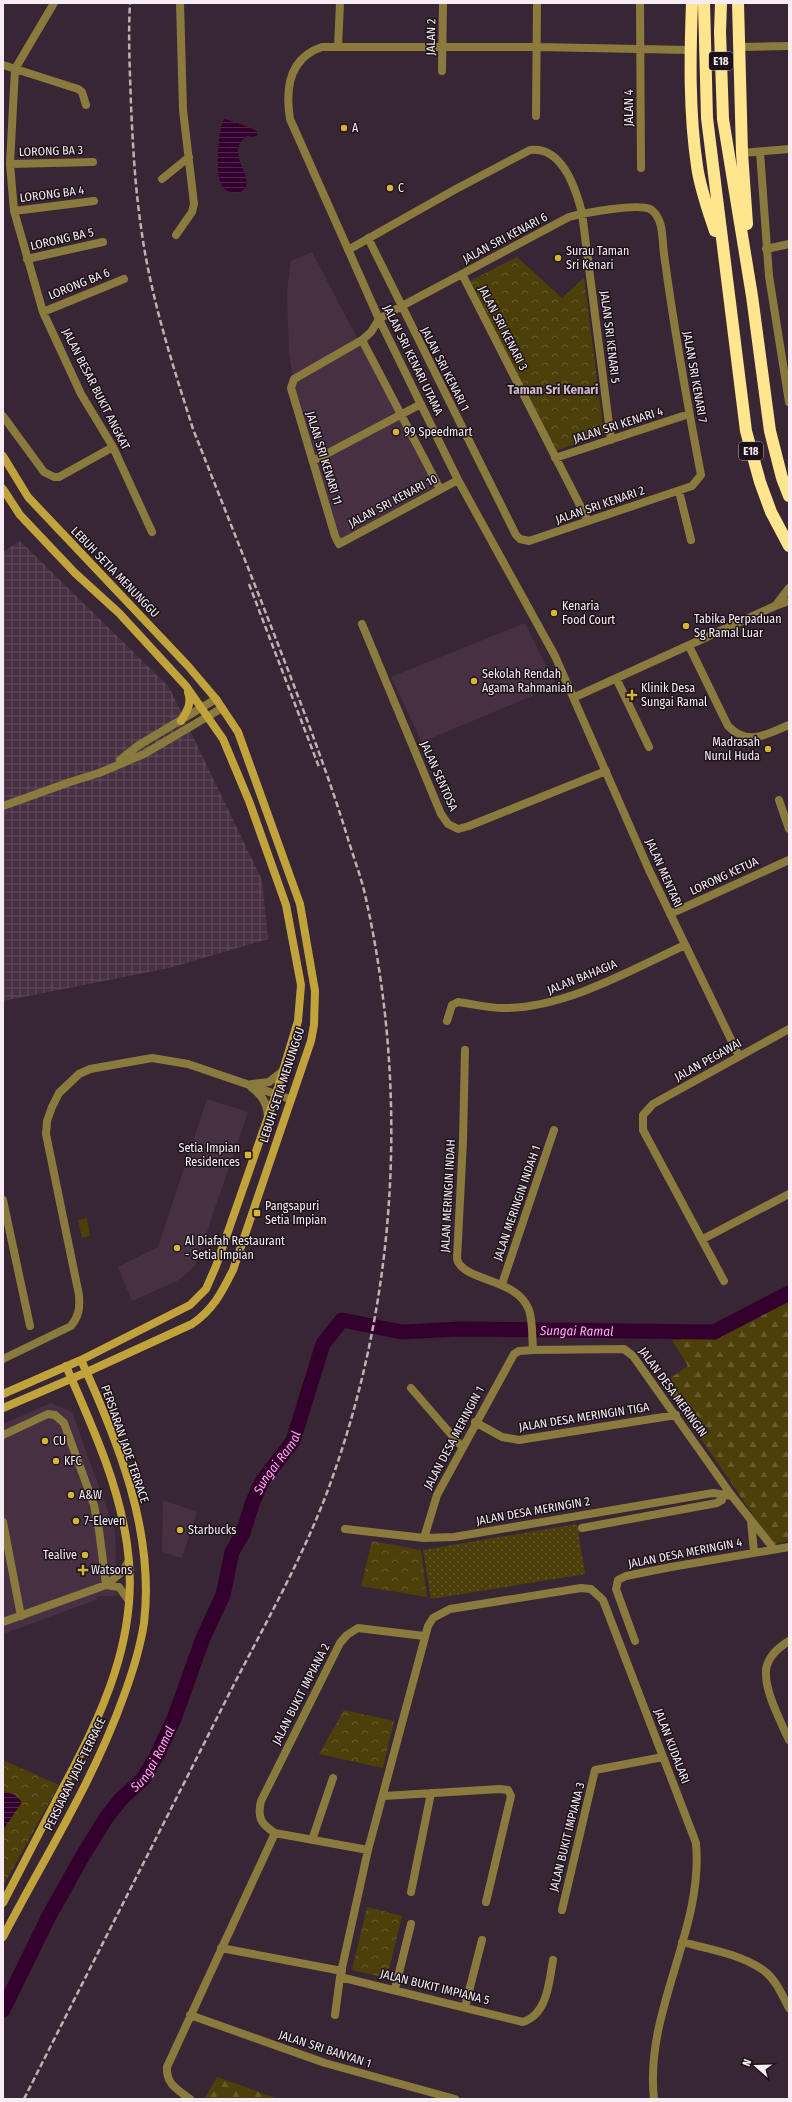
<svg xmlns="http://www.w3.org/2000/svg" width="792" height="2102" viewBox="0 0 792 2102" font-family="'Fira Sans Condensed',sans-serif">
  <defs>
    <pattern id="industrial-grid" width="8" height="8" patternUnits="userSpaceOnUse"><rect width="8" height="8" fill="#483043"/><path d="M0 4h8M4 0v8" fill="none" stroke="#634e5f"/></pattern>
    <pattern id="grass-dots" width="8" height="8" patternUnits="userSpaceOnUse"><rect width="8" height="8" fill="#4c3f09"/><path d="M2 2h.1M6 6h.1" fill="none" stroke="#675b2d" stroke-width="1.8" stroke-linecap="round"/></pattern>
    <pattern id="forest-firs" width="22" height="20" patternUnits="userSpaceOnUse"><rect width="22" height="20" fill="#4c3f09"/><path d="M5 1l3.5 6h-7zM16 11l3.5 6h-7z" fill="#675b2d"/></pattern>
    <pattern id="park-crowns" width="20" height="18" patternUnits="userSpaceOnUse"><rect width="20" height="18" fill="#4c3f09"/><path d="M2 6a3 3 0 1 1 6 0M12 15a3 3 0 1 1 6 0" fill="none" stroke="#675b2d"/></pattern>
    <pattern id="water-rules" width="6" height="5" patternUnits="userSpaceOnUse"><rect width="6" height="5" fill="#33002d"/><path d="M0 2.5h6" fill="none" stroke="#51254c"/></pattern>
  </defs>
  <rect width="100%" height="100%" fill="#392635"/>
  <path fill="#483043" d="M312,252L436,488L340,540L294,387L289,353L287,292L291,261Z
    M525,623L556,686L422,742L391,677Z
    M207,1099L248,1112L195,1266L179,1280L132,1301L118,1267L158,1247Z
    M51,1403L72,1412L115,1531L117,1596H99L96,1600L3,1634V1424Z
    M163,1500L197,1512L182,1558L162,1552Z"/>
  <path fill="url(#industrial-grid)" d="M20,541L169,687L262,880L268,939L169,968L3,1001V552Z"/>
  <path fill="url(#grass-dots)" d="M577,1524L585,1574L431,1599L423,1550Z"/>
  <path fill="url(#forest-firs)" d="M789,1300V1541L773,1544L663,1383L688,1366L672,1340L719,1336Z
    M217,2077L279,2099H204Z"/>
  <path fill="url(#park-crowns)" d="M517,257L562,298L584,278L604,434L555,451L470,281Z
    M372,1541L421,1550L427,1597L361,1586Z
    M344,1710L394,1721L383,1768L319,1754Z
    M3,1760L59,1785L3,1886Z
    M367,1907L402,1916L387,1978L352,1970Z"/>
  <path fill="#4c3f09" d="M87,1218L90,1236L82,1238L78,1220Z"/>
  <path fill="url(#water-rules)" d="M224,119C230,120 253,128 258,132L257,136L253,137L247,136C222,153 259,179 242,191C239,193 235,193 231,192C225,191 222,187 220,182C216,172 218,128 224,119Z
    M3,1791L15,1795L22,1802L3,1830Z"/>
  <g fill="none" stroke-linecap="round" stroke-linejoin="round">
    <path stroke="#33002d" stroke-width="15" id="s1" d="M3,2010L49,1916L82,1857L106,1818L121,1799L143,1779L157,1755L174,1719L203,1638L223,1595L232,1552L243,1533L253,1501L263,1480L293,1441L323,1344L342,1320L402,1332L459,1329L714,1332L789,1293"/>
    <path stroke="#8b7a3d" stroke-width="8" d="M54,3L15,69L10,164L14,211L43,312L81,394L113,447L152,532
      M640,3L641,168
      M338,47L340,3
      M739,47L789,46
      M690,50L538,47H322C289,58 285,88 290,119L379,319L458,480L555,656L649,870L739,1056
      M3,65L78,89L82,92L86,105
      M442,71L443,3
      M536,116L537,3
      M760,152L769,276L789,402
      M742,153L789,149
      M10,164L93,162
      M162,179L189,157
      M14,211L94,201
      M176,235L192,212L194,204L183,110L180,3
      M368,238L516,535L520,539L529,541L692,486L701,475C687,402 674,328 664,254C662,240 664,217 650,209C637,203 584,213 569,217L400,307L379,319L371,332L362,340L294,379L291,388L335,536L339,544L458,480
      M766,249L789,244
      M348,250L456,189L530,150C562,146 576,189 582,213L611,440
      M27,259L103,242
      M462,274L588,521
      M43,312L124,279
      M362,340L440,489
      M3,416L44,472L54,477H59L113,447
      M555,458L689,414
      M313,461L421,404
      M679,491L691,540
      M776,605L789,588
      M362,624L441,814L448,824L458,829L469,826L606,771
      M689,646L728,726C749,747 766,734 789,725
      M616,678L649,747
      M575,697L775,606L789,601
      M120,760L139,745L216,699
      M779,800L789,829
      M3,806L70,782L99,773L144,754L222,708
      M670,914L789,860
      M447,1021L452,1005L458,1002C474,1004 491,1009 506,1008C567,1007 631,970 685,945
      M465,1050L463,1141L457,1259C463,1282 517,1277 529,1310C533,1322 532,1337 533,1350
      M252,1084L269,1082L283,1071
      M251,1087C262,1095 267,1103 268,1116
      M3,1200L30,1326
      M703,1239L789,1194
      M724,1281L643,1130V1115L653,1104L789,1029
      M502,1284L554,1130
      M3,1359L71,1326C79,1316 80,1308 79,1295L46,1134L47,1121L52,1107L59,1093L79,1074L90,1069L152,1058L188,1064L290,1099
      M411,1388L462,1447
      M475,1422L502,1437L519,1440L676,1415
      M3,1435L48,1414L55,1415L64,1423L94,1505L99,1530L106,1585
      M751,1521L754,1552
      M3,1522L21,1616
      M582,1528L717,1503L722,1500L723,1496
      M345,1529L424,1538L454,1537L713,1493L732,1496
      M424,1538L437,1495L514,1354L519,1351L533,1350L624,1349L633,1356L732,1496L774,1549
      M106,1585L119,1587L129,1601
      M3,1622L106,1585L122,1572L128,1562
      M635,1641L616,1589L618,1580L626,1576L671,1567L789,1547
      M789,1641C761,1658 762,1675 773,1704C778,1716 783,1728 789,1740
      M384,1796L500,1789L508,1790L511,1796L486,1902
      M275,1833C261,1824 257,1818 261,1801L340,1643L347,1635L358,1628L424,1636
      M312,1840L333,1778
      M411,1892L431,1793
      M562,1910L595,1770L663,1757
      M682,1942C709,1949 740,1954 763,1970C776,1979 782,1995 789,2008
      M221,1948L342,1971
      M340,1977L523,2022C548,2014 549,1981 553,1960
      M395,1989L411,1924
      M465,2007L482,1940
      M190,2015L325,2063L455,2099
      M335,2015L340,1977L368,1850L428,1626L433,1618L450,1609L581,1588L591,1589L603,1600L696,1843C704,1930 644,2011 654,2099
      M190,2099C177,2089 166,2084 167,2067L275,1833L368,1850"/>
    <path stroke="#c0a43b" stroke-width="8" d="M3,456L28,497L188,666L216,699L238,732L300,904L315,991L314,1025L311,1041L233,1270C222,1292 213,1310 192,1324L87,1372L3,1408
      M3,489L20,515L75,573L119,613L186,686L223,739L249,801L286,905L301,985L298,1021L276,1094L216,1266L206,1289L190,1305L81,1360L3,1394
      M181,721C187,711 192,704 188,692
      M3,1903C22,1866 41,1829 60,1793C102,1715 141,1635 127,1544C118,1481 91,1424 66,1366
      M3,1937C44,1858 93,1782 123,1698C132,1674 140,1649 144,1623C155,1532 118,1441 81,1360"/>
    <path stroke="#ffe68e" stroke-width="12" d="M692,3C690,57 689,112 697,166C700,188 708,210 715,231
      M704,3L707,118L746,431L760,482L771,512L789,546
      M721,3L720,32L723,119L752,296L770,431L782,478L789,496
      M738,3L742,153L747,224"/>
    <path stroke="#beb0bb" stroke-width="2.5" stroke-dasharray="6 3" stroke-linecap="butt" d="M249,584L319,767
      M24,2099C91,1966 159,1833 226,1700C264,1625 307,1552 334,1473C398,1290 408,1089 366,899C362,879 354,859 348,839C334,793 318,749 301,704C266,612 229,520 193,429C172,363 150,295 141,227C135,187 133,146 131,106C130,72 128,37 130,3"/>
  </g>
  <g fill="#d6b534" stroke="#1b1319" stroke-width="1.5">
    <circle cx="344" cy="128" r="4"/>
    <circle cx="390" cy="188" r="4"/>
    <circle cx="558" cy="258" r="4"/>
    <circle cx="396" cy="432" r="4"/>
    <circle cx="554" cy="613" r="4"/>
    <circle cx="686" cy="626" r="4"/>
    <circle cx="474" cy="681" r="4"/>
    <path d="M630 689h4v4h4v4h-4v4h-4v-4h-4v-4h4z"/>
    <circle cx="768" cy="749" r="4"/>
    <rect x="244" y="1151" width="8" height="8" rx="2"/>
    <rect x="253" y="1209" width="8" height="8" rx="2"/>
    <circle cx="177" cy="1248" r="4"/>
    <circle cx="45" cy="1441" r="4"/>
    <circle cx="56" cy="1461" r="4"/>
    <circle cx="71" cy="1495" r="4"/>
    <circle cx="76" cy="1521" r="4"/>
    <circle cx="180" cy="1530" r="4"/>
    <circle cx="85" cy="1555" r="4"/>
    <path d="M81 1564h4v4h4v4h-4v4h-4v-4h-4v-4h4z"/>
  </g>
  <g text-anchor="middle" stroke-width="3" stroke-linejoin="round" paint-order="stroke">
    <g fill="#1b1319" stroke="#b5aab2" stroke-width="1">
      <rect x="709" y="52" width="24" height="18" rx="3"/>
      <rect x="739" y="442" width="24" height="18" rx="3"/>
    </g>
    <g font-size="11" font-weight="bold" fill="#f7ebf4">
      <text x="721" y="65">E18</text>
      <text x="751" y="455">E18</text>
    </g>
    <g font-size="12" fill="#f7ebf4" stroke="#1b1319">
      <text transform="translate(431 37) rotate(-89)" y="4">JALAN 2</text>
      <text transform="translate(629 108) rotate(-90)" y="4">JALAN 4</text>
      <text transform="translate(51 151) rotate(-2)" y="4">LORONG BA 3</text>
      <text transform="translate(52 194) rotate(-7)" y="4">LORONG BA 4</text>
      <text transform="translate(505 238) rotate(-28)" y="4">JALAN SRI KENARI 6</text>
      <text transform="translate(62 239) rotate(-13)" y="4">LORONG BA 5</text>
      <text transform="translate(79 284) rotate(-22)" y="4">LORONG BA 6</text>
      <text transform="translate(503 328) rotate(63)" y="4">JALAN SRI KENARI 3</text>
      <text transform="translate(610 337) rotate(83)" y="4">JALAN SRI KENARI 5</text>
      <text transform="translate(413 360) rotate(64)" y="4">JALAN SRI KENARI UTAMA</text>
      <text transform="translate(445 369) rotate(63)" y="4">JALAN SRI KENARI 1</text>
      <text transform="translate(695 377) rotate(80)" y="4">JALAN SRI KENARI 7</text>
      <text transform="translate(96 389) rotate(63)" y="4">JALAN BESAR BUKIT ANGKAT</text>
      <text transform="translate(618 425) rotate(-18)" y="4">JALAN SRI KENARI 4</text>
      <text transform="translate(324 458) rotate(73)" y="4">JALAN SRI KENARI 11</text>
      <text transform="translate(393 501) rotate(-28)" y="4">JALAN SRI KENARI 10</text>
      <text transform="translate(600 505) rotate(-19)" y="4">JALAN SRI KENARI 2</text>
      <text transform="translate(115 572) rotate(46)" y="4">LEBUH SETIA MENUNGGU</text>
      <text transform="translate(439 776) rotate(66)" y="4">JALAN SENTOSA</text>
      <text transform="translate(664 873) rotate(66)" y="4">JALAN MENTARI</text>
      <text transform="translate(724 876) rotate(-25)" y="4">LORONG KETUA</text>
      <text transform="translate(582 977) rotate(-22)" y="4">JALAN BAHAGIA</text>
      <text transform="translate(708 1060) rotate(-29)" y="4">JALAN PEGAWAI</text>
      <text transform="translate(282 1085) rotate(-72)" y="4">LEBUH SETIA MENUNGGU</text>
      <text transform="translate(448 1196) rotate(-87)" y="4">JALAN MERINGIN INDAH</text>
      <text transform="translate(517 1203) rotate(-71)" y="4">JALAN MERINGIN INDAH 1</text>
      <text transform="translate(673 1392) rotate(54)" y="4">JALAN DESA MERINGIN</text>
      <text transform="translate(584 1417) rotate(-9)" y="4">JALAN DESA MERINGIN TIGA</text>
      <text transform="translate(454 1438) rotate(-62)" y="4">JALAN DESA MERINGIN 1</text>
      <text transform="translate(125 1444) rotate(71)" y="4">PERSIARAN JADE TERRACE</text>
      <text transform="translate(533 1511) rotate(-10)" y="4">JALAN DESA MERINGIN 2</text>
      <text transform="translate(685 1553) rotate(-11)" y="4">JALAN DESA MERINGIN 4</text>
      <text transform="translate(301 1694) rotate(-63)" y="4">JALAN BUKIT IMPIANA 2</text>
      <text transform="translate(672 1746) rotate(69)" y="4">JALAN KUDALARI</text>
      <text transform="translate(75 1774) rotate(-64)" y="4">PERSIARAN JADE TERRACE</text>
      <text transform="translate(567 1837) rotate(-76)" y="4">JALAN BUKIT IMPIANA 3</text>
      <text transform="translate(435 1987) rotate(14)" y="4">JALAN BUKIT IMPIANA 5</text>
      <text transform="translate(325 2049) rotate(18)" y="4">JALAN SRI BANYAN 1</text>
    </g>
    <g font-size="12" fill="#f7ebf4" stroke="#1b1319" text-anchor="start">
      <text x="352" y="132">A</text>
      <text x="398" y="192">C</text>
      <text x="566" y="255">Surau Taman<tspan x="566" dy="14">Sri Kenari</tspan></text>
      <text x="404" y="436">99 Speedmart</text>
      <text x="562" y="610">Kenaria<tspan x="562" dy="14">Food Court</tspan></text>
      <text x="694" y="623">Tabika Perpaduan<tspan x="694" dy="14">Sg Ramal Luar</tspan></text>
      <text x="482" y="678">Sekolah Rendah<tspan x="482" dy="14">Agama Rahmaniah</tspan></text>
      <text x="641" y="692">Klinik Desa<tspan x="641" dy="14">Sungai Ramal</tspan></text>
      <text x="760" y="746" text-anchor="end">Madrasah<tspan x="760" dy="14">Nurul Huda</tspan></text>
      <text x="240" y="1152" text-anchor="end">Setia Impian<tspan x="240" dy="14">Residences</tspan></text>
      <text x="265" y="1210">Pangsapuri<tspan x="265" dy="14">Setia Impian</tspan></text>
      <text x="185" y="1245">Al Diafah Restaurant<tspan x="185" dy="14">- Setia Impian</tspan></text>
      <text x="53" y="1445">CU</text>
      <text x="64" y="1465">KFC</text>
      <text x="79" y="1499">A&amp;W</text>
      <text x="84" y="1525">7-Eleven</text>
      <text x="188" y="1534">Starbucks</text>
      <text x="77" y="1559" text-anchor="end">Tealive</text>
      <text x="91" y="1574">Watsons</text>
    </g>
    <g font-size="13" font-weight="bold" fill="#ceb6c8" stroke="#1b1319">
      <text x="553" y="394">Taman Sri Kenari</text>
    </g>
    <g font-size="13" font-style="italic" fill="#fcaced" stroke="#1b1319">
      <text dy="5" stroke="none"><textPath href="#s1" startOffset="1013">Sungai Ramal</textPath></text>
      <text dy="5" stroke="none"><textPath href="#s1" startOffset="618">Sungai Ramal</textPath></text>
      <text dy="5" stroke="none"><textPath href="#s1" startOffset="294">Sungai Ramal</textPath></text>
    </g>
  </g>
  <rect width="792" height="2102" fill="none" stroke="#f7ebf4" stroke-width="8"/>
  <g transform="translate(756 2066) rotate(290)" stroke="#1b1319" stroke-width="3" paint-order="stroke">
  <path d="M0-3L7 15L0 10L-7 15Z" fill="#f7ebf4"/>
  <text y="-6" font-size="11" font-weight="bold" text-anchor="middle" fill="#f7ebf4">N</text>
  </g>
</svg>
